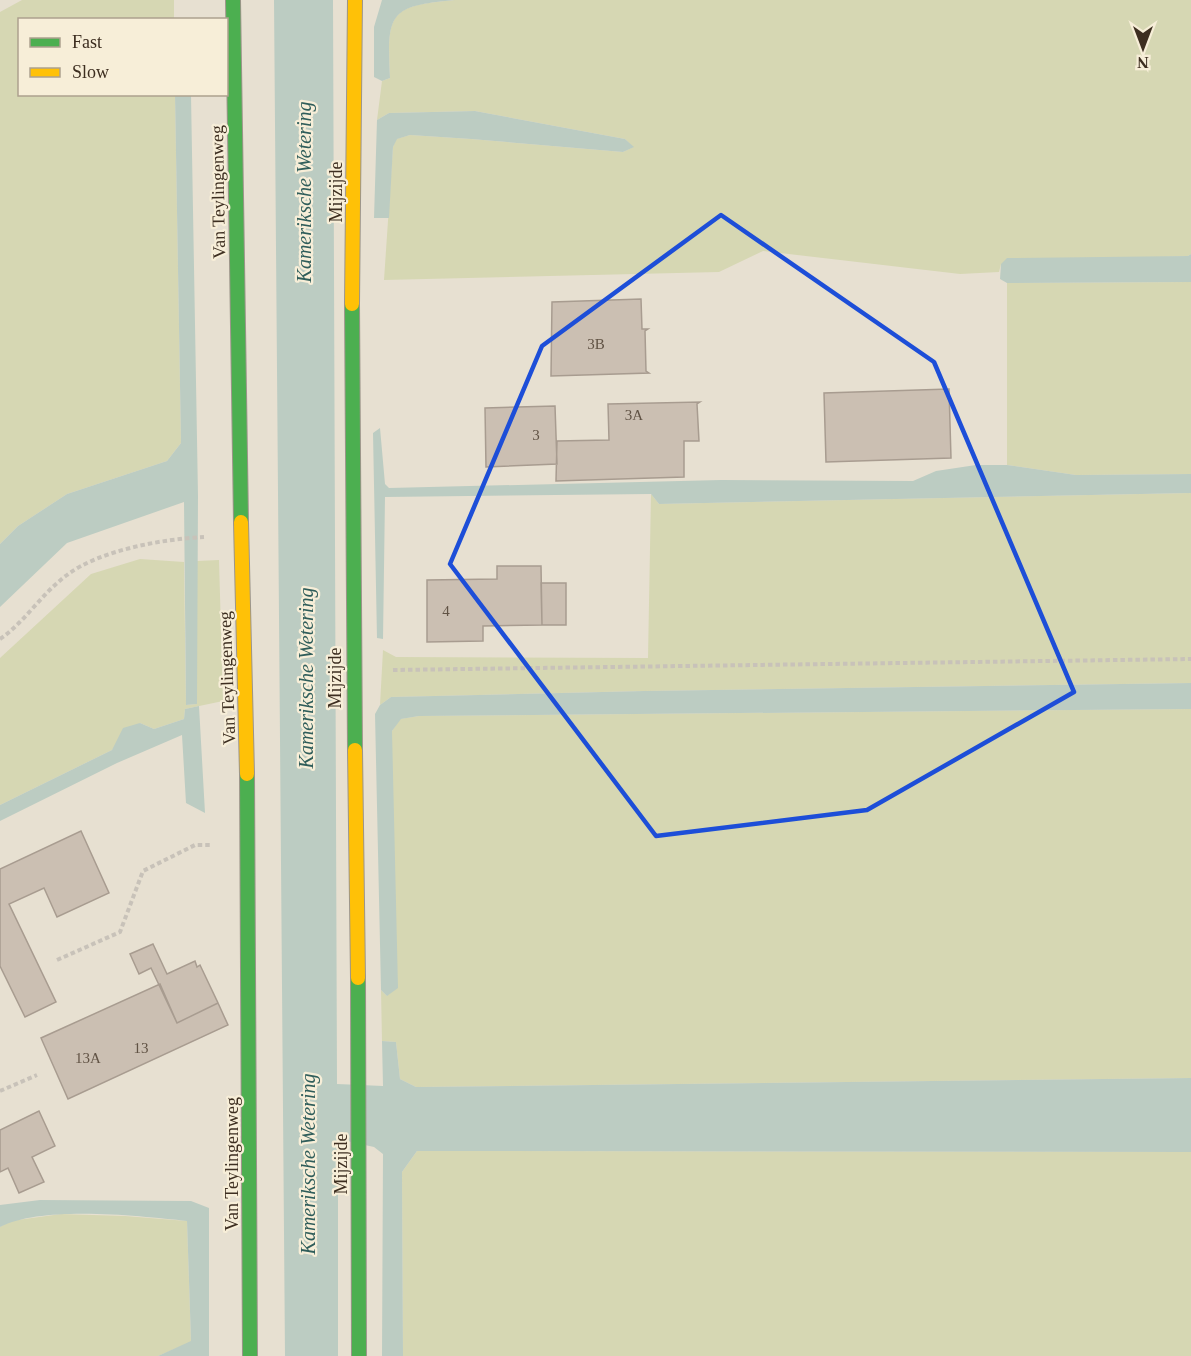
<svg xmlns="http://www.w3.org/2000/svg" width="1191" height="1356" viewBox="0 0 1191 1356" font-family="Georgia,serif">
  <rect width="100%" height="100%" fill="#e7e0d1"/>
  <path fill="#d6d7b3" d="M22,0H174V19L20,20V94L175,95L181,443L167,461L67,494L18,526L0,544V12Z
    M455,0H1191V254L1188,256L1001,264L999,272L960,274L763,251L719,272L384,280L393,147L396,139L410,135L471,139L623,152L633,147L625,139L475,111L389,113L377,120L382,81L390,78C387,12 389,6 455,0Z
    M1191,282V474L1076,475L1007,465V283Z
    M1191,493V683L644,691L391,697L380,705L383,650L396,657L648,658L651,494L659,504Z
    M140,559L184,562L186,705L197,704V561L219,560L223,701L185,709L184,719L154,729L140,723L112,750L0,805V658L91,574Z
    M1191,709V1078L416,1087L400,1079L396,1042L382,1041L381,990L387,996L392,731L400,719L419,716Z
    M417,1151L1191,1152V1356H403L402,1172Z
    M61,1214L125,1216L187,1221L191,1342L158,1356H0V1227L10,1221Z"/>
  <path fill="#bcccc2" d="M274,0H333L337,1084L383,1086L382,1041L396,1042L400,1079L416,1087L1191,1078V1152L417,1151L402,1172L403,1356H382L383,1154L374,1147L338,1139V1356H285Z
    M382,0H455C389,6 387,13 390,78L382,81L374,77V27Z
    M175,95H191L198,496L197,704L186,705L184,502L67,543L0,607V544L18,526L67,494L167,461L181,443Z
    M475,111L625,139L634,147L623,152L471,139L410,135L397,139L393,147L389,218H374L377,120L389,113Z
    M1191,254V282L1007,283L1000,279L1001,264L1007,258L1188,256Z
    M380,428L385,484L389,488L721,480L913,481L936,471L976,465H1007L1076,475L1191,474V493L659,504L651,494L385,497L383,639L377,638L373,433Z
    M1191,683V709L419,716L401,719L392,731L398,988L387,996L381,990L375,714L380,705L391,697L644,691Z
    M199,706L205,813L186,803L182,735L117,763L0,821V805L112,750L123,728L140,723L154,729L184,719L185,709Z
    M40,1200L191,1201L209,1208V1356H158L191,1341L187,1221C139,1216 43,1205 0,1227V1205Z"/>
  <path fill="#cbbfb2" stroke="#a89c90" stroke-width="1.5" d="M641,299L642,329H648L645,331L646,371L649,373L551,376L552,302Z
    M949,389L951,458L826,462L824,393Z
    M700,402L697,404L699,441H684V477L556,481L557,441L609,440L608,404Z
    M555,406L557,464L486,467L485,408Z
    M497,566H541L542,625L483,626V641L427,642V580L497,579Z
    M541,583H566V625H542Z
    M81,831L109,893L57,917L44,888L9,904L56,1002L25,1017L0,966V869Z
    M153,944L167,974L195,961L197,967L200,965L218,1003L177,1023L151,968L139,974L130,954Z
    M160,984L177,1023L218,1003L228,1025L68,1099L41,1038Z
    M39,1111L55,1146L32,1157L44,1182L19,1193L8,1168L0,1172V1130Z"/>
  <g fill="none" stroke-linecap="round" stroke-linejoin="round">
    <g stroke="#9c958a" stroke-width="16">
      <path id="fast" d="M233,0L241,522
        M352,304L355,750
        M247,774L250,1356
        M358,978L359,1356"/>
    </g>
    <g stroke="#9c958a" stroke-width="16">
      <path id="slow" d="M352,304L355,0
        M241,522L247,774
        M355,750L358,978"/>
    </g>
    <path stroke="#c8c2b9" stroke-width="4" stroke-dasharray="4.5 3" stroke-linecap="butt" d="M0,639C25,622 42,593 67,575C100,550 163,539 204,537
      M393,670L1191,659
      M57,960L120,932L143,871L195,845H211
      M0,1091L37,1075"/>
    <use href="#fast" stroke="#4caf50" stroke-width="14"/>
    <use href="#slow" stroke="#ffc107" stroke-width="14"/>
  </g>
  <path fill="none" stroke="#1d4ed8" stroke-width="4.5" stroke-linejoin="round" d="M721,215L934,362L1074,692L867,810L656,836L450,564L542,346Z"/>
  <g text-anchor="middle" stroke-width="4.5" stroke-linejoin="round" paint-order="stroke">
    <g font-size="15" fill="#605244">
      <text x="596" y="349">3B</text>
      <text x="634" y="420">3A</text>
      <text x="536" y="440">3</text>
      <text x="446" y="616">4</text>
      <text x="141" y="1053">13</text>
      <text x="88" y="1063">13A</text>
    </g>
    <g font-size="18" fill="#3d2e20" stroke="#f7eed8">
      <text transform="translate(218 192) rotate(-91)" y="6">Van Teylingenweg</text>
      <text transform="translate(336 192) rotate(-90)" y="6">Mijzijde</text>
      <text transform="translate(227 678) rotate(-92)" y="6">Van Teylingenweg</text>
      <text transform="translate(335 678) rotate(-90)" y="6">Mijzijde</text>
      <text transform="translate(232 1164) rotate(-90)" y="6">Van Teylingenweg</text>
      <text transform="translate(341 1164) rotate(-90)" y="6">Mijzijde</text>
    </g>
    <g font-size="20" font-style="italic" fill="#2f5d5a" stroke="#f7eed8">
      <text transform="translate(304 192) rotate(-90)" y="7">Kameriksche Wetering</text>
      <text transform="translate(306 678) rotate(-90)" y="7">Kameriksche Wetering</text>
      <text transform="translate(308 1164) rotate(-90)" y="7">Kameriksche Wetering</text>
    </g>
  </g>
  <rect x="18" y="18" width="210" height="78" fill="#f7eed8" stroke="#ada18e" stroke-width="1.5"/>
  <rect x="30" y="38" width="30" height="9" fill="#4caf50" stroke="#ada18e" stroke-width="1.5"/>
  <text x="72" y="48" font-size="18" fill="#3d2e20">Fast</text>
  <rect x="30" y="68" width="30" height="9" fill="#ffc107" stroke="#ada18e" stroke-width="1.5"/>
  <text x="72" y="78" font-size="18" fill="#3d2e20">Slow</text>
  <g transform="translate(1143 48) rotate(180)" stroke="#f7eed8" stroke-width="4.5" paint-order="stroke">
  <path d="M0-4.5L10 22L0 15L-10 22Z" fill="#3d2e20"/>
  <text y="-9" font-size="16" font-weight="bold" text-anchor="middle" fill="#3d2e20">N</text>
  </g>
</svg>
